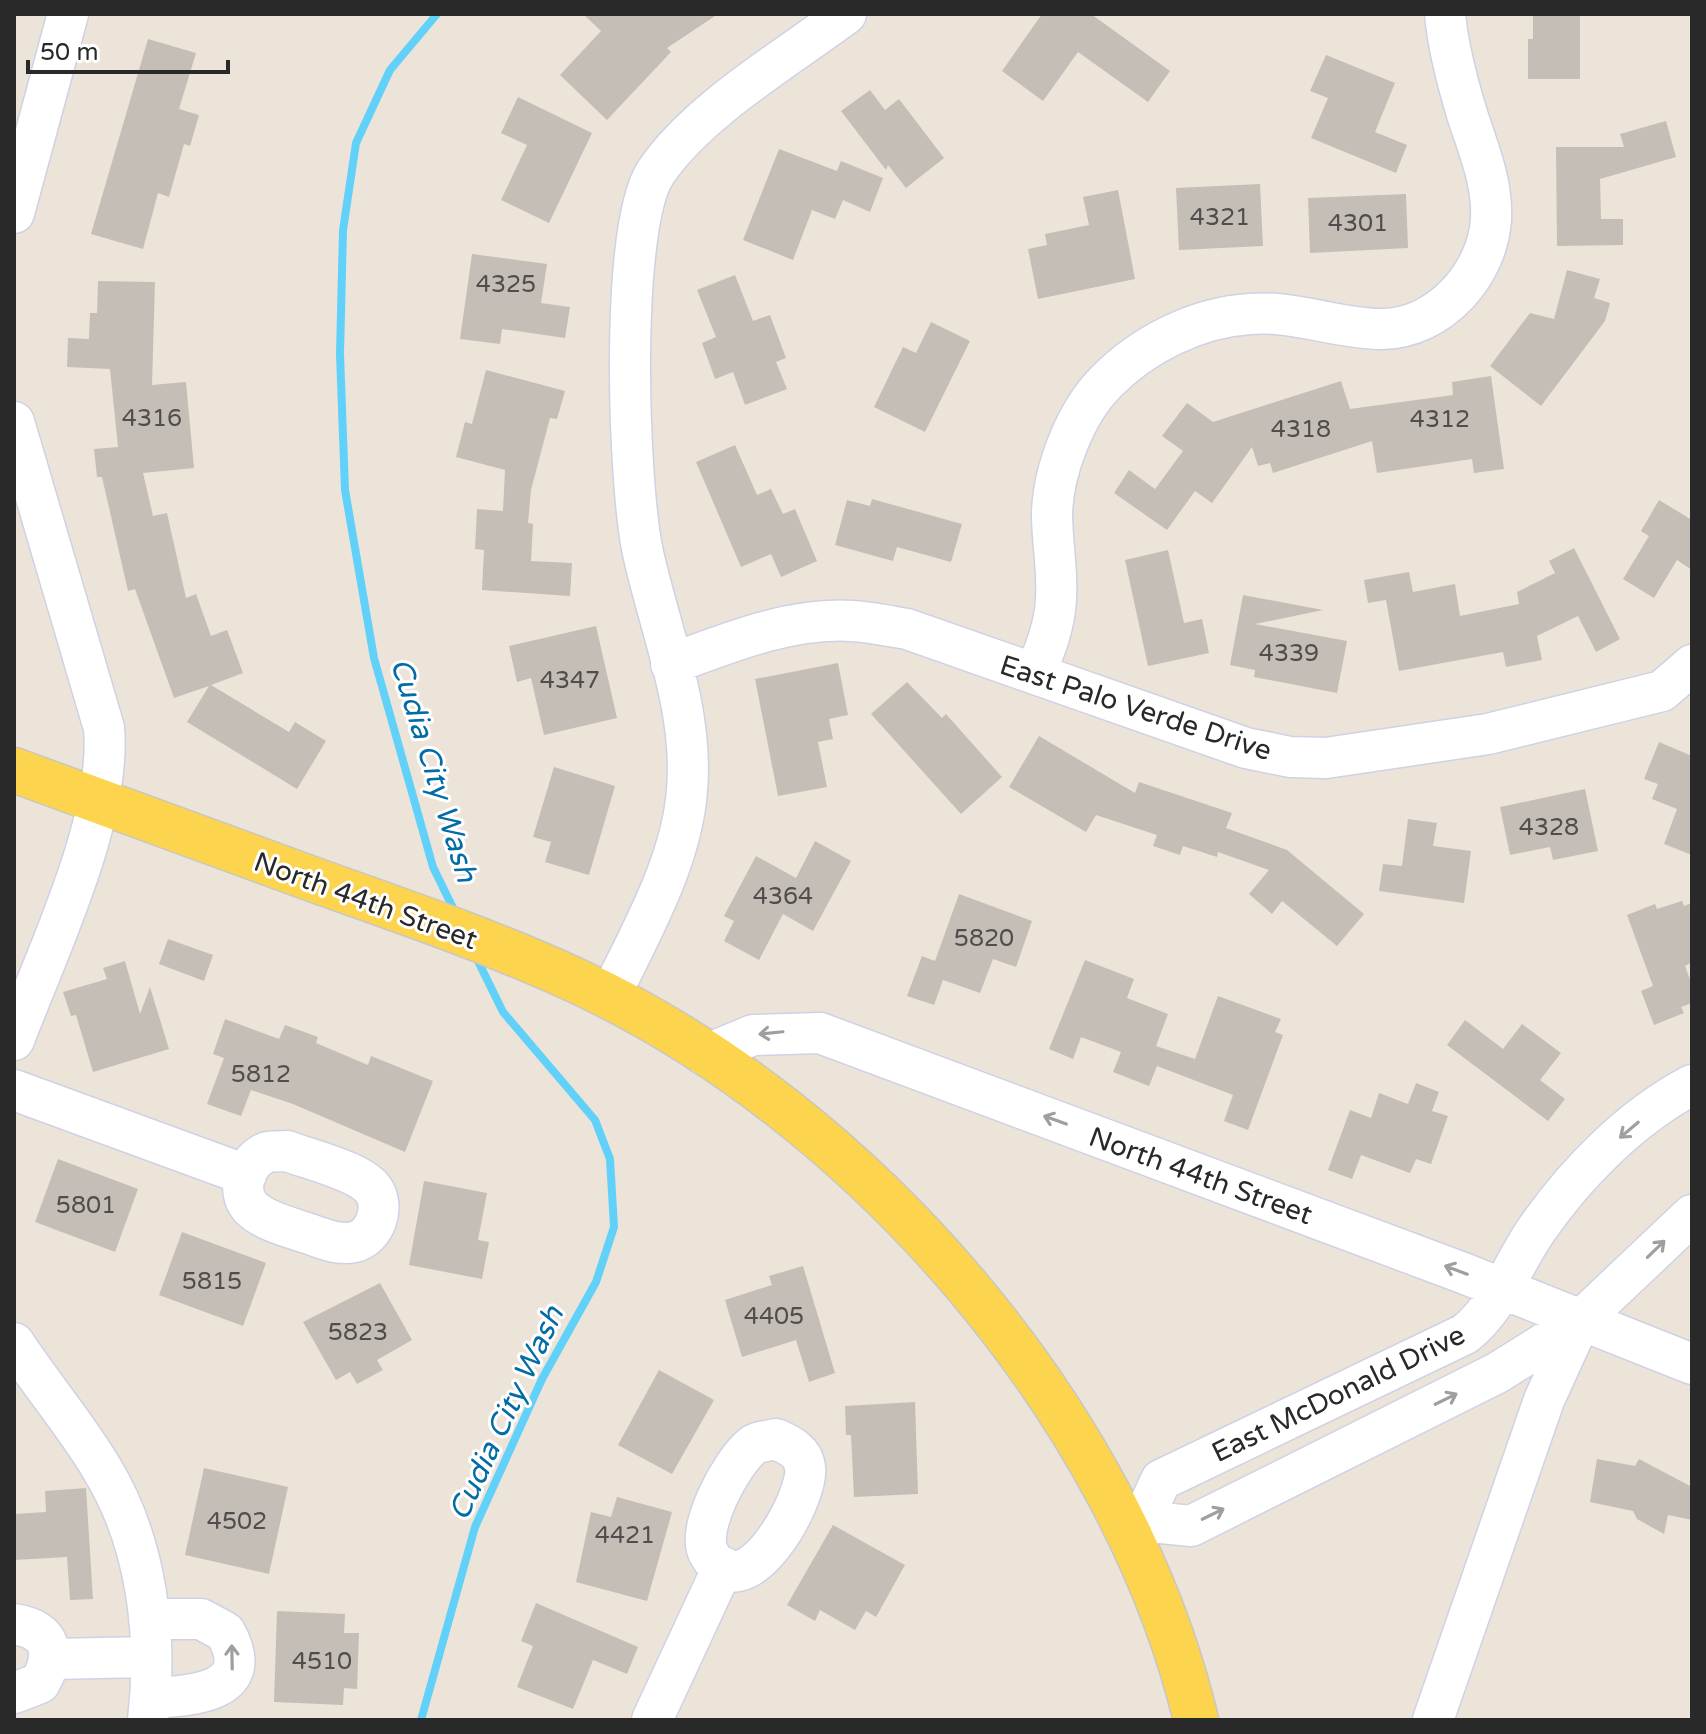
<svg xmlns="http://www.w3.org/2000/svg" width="1706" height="1734" viewBox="0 0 1706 1734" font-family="'Varela Round',sans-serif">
  <rect width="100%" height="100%" fill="#ede4d9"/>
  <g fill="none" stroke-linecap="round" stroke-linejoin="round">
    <path stroke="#62d1f9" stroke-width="8" d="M437,14L390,70L356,143L343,230L340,354L345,490L374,658L433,867L456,914
      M421,1720L475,1527L542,1379L596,1282L614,1227L610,1159L595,1120L503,1012L475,955"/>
  </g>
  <path fill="#c4beb6" d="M583,14H718L667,48L671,52L607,120L560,75L601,31Z
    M1042,14H1091L1170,71L1148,102L1078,52L1043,101L1002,71Z
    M1533,14H1580V79H1528V39H1533Z
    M148,39L196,53L179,109L199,115L190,146L184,144L169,197L158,193L143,249L91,234Z
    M1326,55L1395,83L1375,132L1407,145L1396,173L1311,138L1328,98L1310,91Z
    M870,90L885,110L899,99L944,158L906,188L888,165L886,170L841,111Z
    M518,97L592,133L549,223L501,200L527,145L501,133Z
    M1666,121L1676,157L1600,179L1601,219H1623V245L1557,246L1556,147H1624L1620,134Z
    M779,149L837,171L841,161L883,178L870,212L843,200L835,219L812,210L793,260L743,240Z
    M1260,184L1263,246L1179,250L1176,188Z
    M1118,190L1135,279L1038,299L1028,249L1047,245L1045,234L1089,225L1083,197Z
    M1406,194L1408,248L1310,253L1308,198Z
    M472,254L547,264L541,303L570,307L565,338L502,329L500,344L460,339Z
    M1567,270L1600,279L1594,298L1610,303L1605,321L1541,406L1490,366L1530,313L1554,319Z
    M735,275L753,321L770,315L786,358L776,362L787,389L745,405L733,372L715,379L702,343L716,337L697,290Z
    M98,281L155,282L152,385L186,382L194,468L143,473L153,516L167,513L186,598L196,594L211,636L227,630L243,673L211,685L289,732L295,722L326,741L297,789L187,722L209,686L174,698L135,589L128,591L102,477H97L94,449L118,447L110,369L67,367L68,338L89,339L90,313H97Z
    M931,322L970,341L925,432L874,407L903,347L916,353Z
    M486,370L565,391L557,419L550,418L531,490L528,523L533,524L531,561L572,563L570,596L482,590L484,550L475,549L477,509L503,511L505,470L456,457L465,422L472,424Z
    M1491,376L1504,469L1474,473L1472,459L1377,473L1372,441L1273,473L1270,463L1258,466L1252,447L1212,503L1195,491L1167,530L1114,493L1129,470L1155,489L1183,451L1162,436L1187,403L1213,422L1341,381L1350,409L1453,395L1452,382Z
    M735,445L757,495L771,489L783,514L795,509L817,561L781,577L771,554L741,567L696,462Z
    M872,499L962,524L951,562L897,547L893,561L835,545L847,500L870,506Z
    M1659,500L1692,520V570L1677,560L1654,598L1623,579L1649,536L1641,531Z
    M1574,548L1620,639L1596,652L1578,616L1537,636L1542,660L1506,667L1503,652L1399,671L1386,600L1368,603L1364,580L1409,572L1413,592L1455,584L1460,616L1519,604L1517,592L1555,573L1549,561Z
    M1168,550L1184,623L1202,619L1209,653L1148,666L1125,560Z
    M1243,595L1323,610L1255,624L1347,641L1337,693L1254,677L1255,670L1230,665Z
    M596,626L617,718L544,735L531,678L517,682L509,646Z
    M838,663L848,715L829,719L833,739L818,742L827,787L778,796L755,679Z
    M907,682L942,718L946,714L1002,777L961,814L871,714Z
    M1039,736L1135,793L1139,782L1232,813L1226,828L1287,850L1364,914L1337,946L1282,901L1272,914L1249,894L1269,870L1218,852L1217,857L1183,846L1180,855L1153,846L1157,835L1096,815L1086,832L1009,787Z
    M1659,742L1692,756V855L1664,844L1677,809L1652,799L1658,784L1644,779Z
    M554,767L615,786L589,875L545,862L551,842L533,837Z
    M1585,789L1598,851L1553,860L1550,847L1510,855L1500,807Z
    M1408,819L1437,823L1433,846L1471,851L1464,903L1379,891L1383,864L1402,866Z
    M815,841L851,861L813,931L783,914L759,960L724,941L734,921L724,916L756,856L796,878Z
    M959,894L1032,921L1016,967L993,959L980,993L943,980L934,1005L907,996L922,956L935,961Z
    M1682,901L1684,906L1692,903V962L1685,966L1692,985V1003L1681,1007L1684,1013L1654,1025L1641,991L1653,986L1627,915L1655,904L1657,909Z
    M168,939L213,955L204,981L159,964Z
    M1085,960L1134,979L1127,998L1168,1014L1156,1046L1195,1059L1218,996L1281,1019L1275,1032L1283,1035L1248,1130L1224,1121L1233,1095L1157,1066L1149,1086L1113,1072L1121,1052L1081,1037L1073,1059L1049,1049Z
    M125,961L140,1014L150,987L169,1049L93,1072L76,1015L71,1016L63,992L107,979L103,968Z
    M225,1019L279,1039L285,1025L318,1037L316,1043L368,1065L371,1056L433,1081L405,1152L293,1104L251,1090L241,1116L207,1104L224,1058L213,1054Z
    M1465,1020L1503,1049L1522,1024L1561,1053L1540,1080L1565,1099L1548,1121L1447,1045Z
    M1416,1083L1439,1092L1432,1111L1448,1116L1431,1164L1416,1159L1410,1173L1361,1155L1352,1179L1328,1170L1350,1110L1371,1118L1379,1093L1408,1104Z
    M58,1159L138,1189L115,1252L35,1222Z
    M424,1181L487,1193L478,1240L489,1242L482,1279L409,1265Z
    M182,1232L266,1263L243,1326L159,1295Z
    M803,1266L835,1373L809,1382L796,1340L742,1357L725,1300L772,1285L769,1276Z
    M380,1283L412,1340L377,1360L383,1370L357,1384L350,1372L336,1380L303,1322Z
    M659,1370L714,1400L672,1474L618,1445Z
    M915,1402L918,1494L854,1497L851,1435H846L845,1406Z
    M1597,1459L1635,1466L1639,1459L1692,1487V1520L1668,1515L1664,1534L1637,1519L1633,1511L1590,1502Z
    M204,1468L288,1487L269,1574L185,1555Z
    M86,1488L93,1599L70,1600L67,1557L14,1560V1514L46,1512L45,1491Z
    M617,1497L672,1512L647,1601L576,1582L591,1512L611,1517Z
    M833,1525L905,1565L876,1617L866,1611L855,1630L820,1610L815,1621L787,1605Z
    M536,1603L638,1647L627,1674L593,1660L573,1709L517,1687L533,1646L521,1641Z
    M277,1611L345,1614L344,1633H359L357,1689L344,1688L343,1705L274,1702Z"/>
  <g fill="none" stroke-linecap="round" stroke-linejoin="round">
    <g stroke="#ced2e4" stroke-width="43">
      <path id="minor" d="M14,213L68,14
        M14,422L104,728C112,820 47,952 14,1040
        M671,664C727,643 791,617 852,621C870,622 889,626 907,629L1246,748L1290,757L1326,758L1488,734L1662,691L1692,665
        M1035,674C1045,650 1055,625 1056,599C1058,571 1052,542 1052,514C1053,471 1075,413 1106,382C1143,344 1198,317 1250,314C1295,310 1338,329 1382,329C1439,329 1488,274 1491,219C1493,183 1478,148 1467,114C1457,81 1448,48 1445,14
        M609,998C640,934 682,861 687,790C694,710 660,630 643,553C628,484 619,227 656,172C697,111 787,58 846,14
        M705,1055L753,1035L820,1033L1463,1273L1692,1364
        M14,1090L246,1175
        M287,1151C308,1159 358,1171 372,1188C386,1205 376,1237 354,1242C341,1245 330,1241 318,1237C298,1229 265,1223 250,1207C236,1190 245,1164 263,1154C269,1150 279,1152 287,1151Z
        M14,1343C42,1386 76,1425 102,1469C147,1543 158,1636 148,1720
        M776,1439C789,1445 803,1451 805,1467C810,1497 744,1616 709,1554C695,1530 731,1463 752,1446C758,1441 768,1441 776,1439Z
        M1121,1510L1142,1521L1191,1526L1497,1373L1580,1321L1692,1215
        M1136,1553L1142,1521L1161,1480L1465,1334C1500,1306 1512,1265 1537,1229C1576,1173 1631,1117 1692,1085
        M149,1619H201L225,1632C260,1693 190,1696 151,1698
        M14,1624C51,1630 57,1652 40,1683L14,1693
        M50,1659L151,1657
        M652,1720L723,1567
        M1433,1720L1544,1400L1580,1321"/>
    </g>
    <g stroke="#c7c7c7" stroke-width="47">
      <path id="major" d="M14,770C117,808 220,846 323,883C408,913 495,943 577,981C862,1113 1122,1412 1196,1720"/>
    </g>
    <use href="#minor" stroke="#fff" stroke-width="40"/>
    <use href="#major" stroke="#fdd44e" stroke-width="44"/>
  </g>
  <defs><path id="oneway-shaft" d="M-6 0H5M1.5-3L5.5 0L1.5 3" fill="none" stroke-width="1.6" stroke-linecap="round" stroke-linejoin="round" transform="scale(2)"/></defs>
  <g stroke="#9f9f9f">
    <use href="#oneway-shaft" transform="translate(771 1033) rotate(174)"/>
    <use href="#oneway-shaft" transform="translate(1055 1120) rotate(-160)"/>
    <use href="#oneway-shaft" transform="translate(1629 1130) rotate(140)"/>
    <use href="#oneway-shaft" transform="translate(1656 1249) rotate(-44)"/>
    <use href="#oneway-shaft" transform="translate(1456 1270) rotate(-159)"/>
    <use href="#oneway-shaft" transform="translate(1446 1399) rotate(-26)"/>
    <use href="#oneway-shaft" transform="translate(1213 1514) rotate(-26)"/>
    <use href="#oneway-shaft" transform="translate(232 1657) rotate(-91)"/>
  </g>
  <g text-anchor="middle" stroke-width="6" stroke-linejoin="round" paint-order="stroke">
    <g font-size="24" fill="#504e4c">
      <text x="1220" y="225">4321</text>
      <text x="1358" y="231">4301</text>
      <text x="506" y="292">4325</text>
      <text x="152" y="426">4316</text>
      <text x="1440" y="427">4312</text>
      <text x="1301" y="437">4318</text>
      <text x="1289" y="661">4339</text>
      <text x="570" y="688">4347</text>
      <text x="1549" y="835">4328</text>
      <text x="783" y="904">4364</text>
      <text x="984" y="946">5820</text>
      <text x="261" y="1082">5812</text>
      <text x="86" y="1213">5801</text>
      <text x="212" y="1289">5815</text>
      <text x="774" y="1324">4405</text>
      <text x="358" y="1340">5823</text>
      <text x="237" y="1529">4502</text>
      <text x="625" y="1543">4421</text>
      <text x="322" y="1669">4510</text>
    </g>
    <g font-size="28" fill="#292929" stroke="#fff">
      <text transform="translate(1136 707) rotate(18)" y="10">East Palo Verde Drive</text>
      <text transform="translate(366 900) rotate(20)" y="10">North 44th Street</text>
      <text transform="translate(1201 1175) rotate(20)" y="10">North 44th Street</text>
      <text transform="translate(1338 1393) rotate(-26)" y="10">East McDonald Drive</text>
    </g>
    <g font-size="30" font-style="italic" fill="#016ca5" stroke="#fff">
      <text transform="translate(434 770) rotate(73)" y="10">Cudia City Wash</text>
      <text transform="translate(506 1413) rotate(-65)" y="10">Cudia City Wash</text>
    </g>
  </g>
  <rect width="1706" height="1734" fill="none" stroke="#292929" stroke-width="32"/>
  <path d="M28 60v12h200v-12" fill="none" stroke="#292929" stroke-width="4"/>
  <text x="40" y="60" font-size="24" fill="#292929" stroke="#ffffff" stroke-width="6" paint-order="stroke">50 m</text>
</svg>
